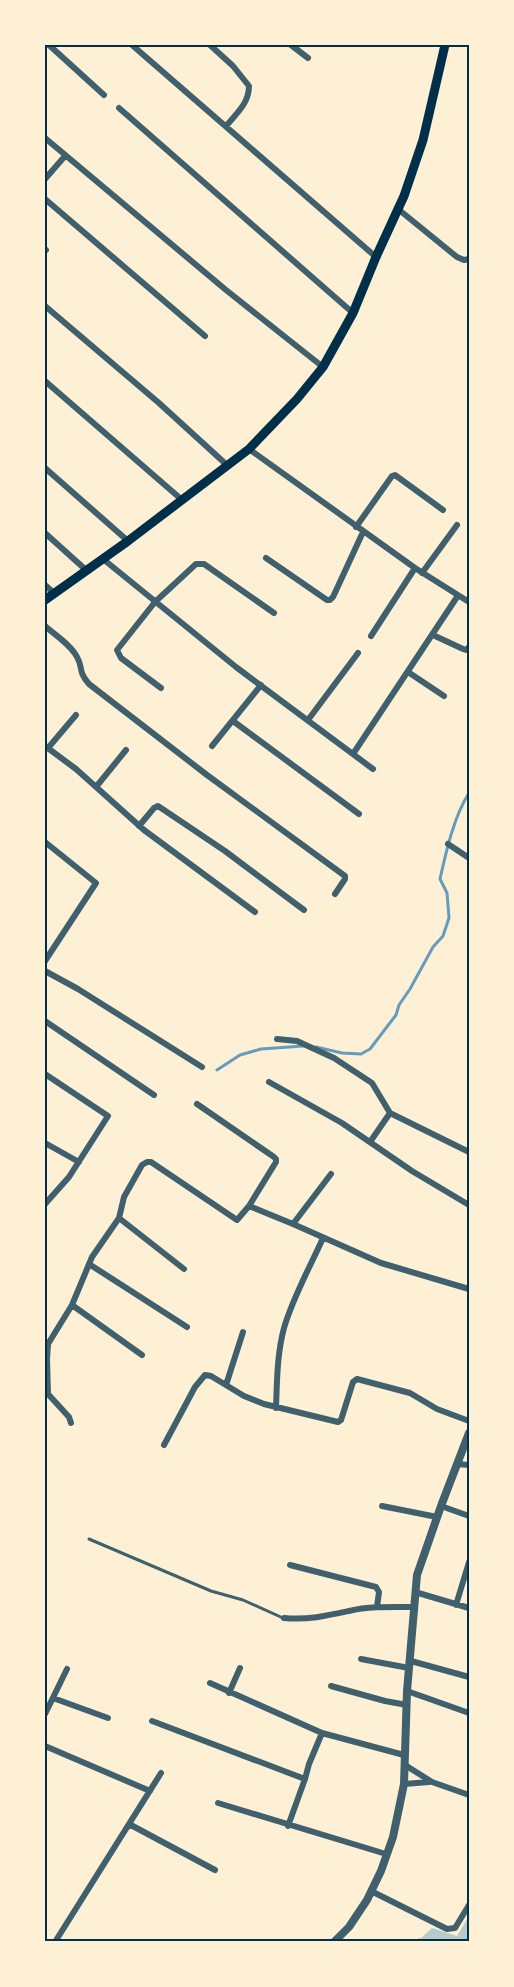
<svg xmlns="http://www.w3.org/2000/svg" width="514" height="1987" viewBox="0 0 514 1987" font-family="Mulish,sans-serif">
  <rect width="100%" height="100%" fill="#fdf0d5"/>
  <path fill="#b9caca" d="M469,1916V1942H402L421,1938L432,1928L457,1936Z"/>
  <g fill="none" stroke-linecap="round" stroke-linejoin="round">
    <path stroke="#669bbc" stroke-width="3" d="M316,1047L342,1053L361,1054L370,1049L396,1015L399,1005L410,989L433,947L443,936L449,918L447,893L440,879C446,852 454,816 469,793
      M217,1070L240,1055L261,1049L303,1046"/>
    <path stroke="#3f606c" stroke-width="3" d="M89,1539L211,1591L243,1600L283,1618"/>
    <path stroke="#3f606c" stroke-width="6" d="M49,45L104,95
      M132,45L376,257
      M210,45L233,66L249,86C249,103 237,113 226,126
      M291,45L308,58
      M119,108L353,313
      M45,138L226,290L323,367
      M45,179L65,156
      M45,199L205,336
      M398,209L457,257L464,260L469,259
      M45,251L46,250
      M45,306L159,403L228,466
      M45,381L181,499
      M249,449L415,568L469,602
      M45,468L128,541
      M356,527L392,476L395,475L443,510
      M45,533L86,570
      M266,558L327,600H330L333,597L363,532
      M103,559L236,667L373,769
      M422,573L457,525
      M45,585L54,593
      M45,626C55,635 71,645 77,657C84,669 77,670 89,684L207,775L345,876V879L335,894
      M433,635L463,649L466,650L469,647
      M371,636L415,568
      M408,672L444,696
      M161,688L121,658L117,650L155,602L196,564H204L274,613
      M308,720L358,653
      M233,721L359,814
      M45,746L76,769L144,830L255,912
      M212,746L261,685
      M48,748L76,715
      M353,754L457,597
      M96,787L126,750
      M139,826L154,808L158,806L225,851L304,910
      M45,842L96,883L45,961
      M448,844L469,858
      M45,971L78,989L202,1067
      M45,1021L154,1095
      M277,1039L297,1041L334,1058L372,1083L390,1113L469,1152
      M45,1074L108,1116L69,1177L45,1204
      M269,1082L342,1123L412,1171L469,1205
      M370,1142L390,1113
      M45,1143L79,1162
      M249,1206L293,1224L381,1263L469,1289
      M119,1218L184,1269
      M293,1224L331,1174
      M89,1264L187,1327
      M72,1305L142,1355
      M226,1385L243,1332
      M276,1408C277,1381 277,1354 284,1328C293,1297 310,1267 323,1238
      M71,1423L69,1417L48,1394L47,1359L48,1344L72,1305L92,1257L119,1218L124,1197L142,1165L147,1162H151L237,1220L249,1206L276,1162V1159L274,1157L197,1104
      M164,1445L195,1387L205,1375L211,1376L244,1396L264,1404L338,1422L341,1420L353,1382L357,1379L410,1393L437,1409L469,1421
      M457,1464L469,1465
      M382,1506L437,1517
      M441,1506L469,1516
      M290,1565L376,1587L379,1592L377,1607
      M415,1592L469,1608
      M456,1605L469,1562
      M284,1618C308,1620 326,1616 349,1611C370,1606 392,1607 414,1607
      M361,1659L409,1668
      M411,1661L469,1677
      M210,1683L322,1733L404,1755
      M331,1686L385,1701L407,1705
      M407,1691L469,1713
      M229,1693L240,1668
      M53,1698L108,1718
      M45,1714L67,1669
      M152,1721L305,1779L309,1764L322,1733
      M45,1746L150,1791
      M405,1765L432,1782L469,1795
      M404,1784L429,1782
      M218,1803L386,1854
      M129,1824L215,1870
      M288,1826L305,1779
      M371,1891L447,1929L455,1928L469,1905
      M55,1942L161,1773"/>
    <path stroke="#3f606c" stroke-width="8" d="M334,1942L349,1927L367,1900L381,1871L393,1837L404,1784L407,1691L417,1575L441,1506L469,1433"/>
    <path stroke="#003049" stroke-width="9" d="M45,600L128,541L249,449L297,399L323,367L353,313L376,257L404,196L423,140L445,45"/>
  </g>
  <rect width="514" height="1987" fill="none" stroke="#fdf0d5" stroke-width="93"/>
  <rect x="46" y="46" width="422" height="1894" fill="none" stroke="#003049" stroke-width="2"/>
</svg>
